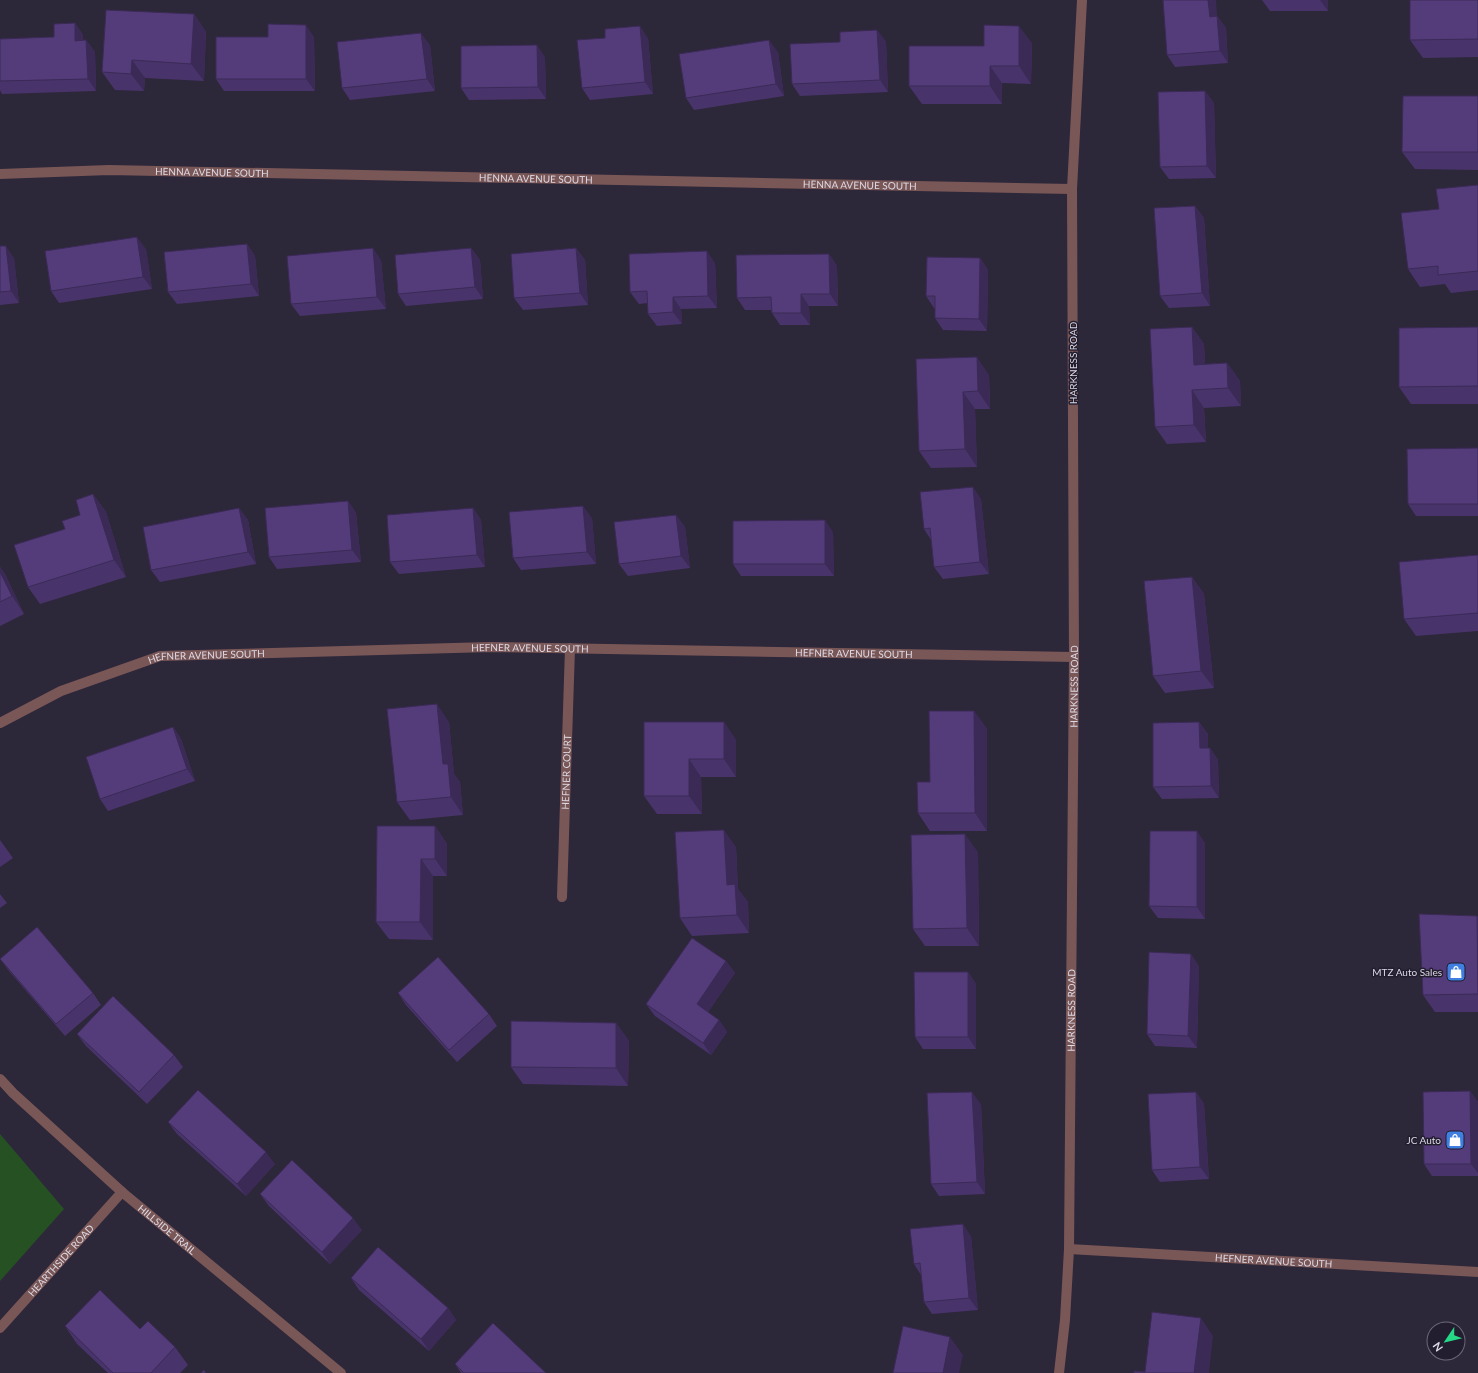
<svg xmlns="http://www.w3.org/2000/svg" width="1478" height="1373" viewBox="0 0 1478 1373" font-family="Lato,sans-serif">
  <rect width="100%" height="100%" fill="#2d273a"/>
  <path fill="#265223" d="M0,1134L64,1209L0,1281Z"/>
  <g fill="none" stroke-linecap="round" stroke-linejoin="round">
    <g stroke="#7a5757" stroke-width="10">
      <path id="s1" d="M0,174L109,170L1072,189"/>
      <path id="s2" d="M0,723L61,691L160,656L490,647L1074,657"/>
      <path id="s3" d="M562,897L570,648"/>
      <path id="s4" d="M1069,1249L1478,1272"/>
      <path id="s5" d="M0,1328L122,1192"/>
      <path id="s6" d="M1059,1373L1065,1320L1069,1249L1074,657L1072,189L1082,0"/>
    </g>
    <path stroke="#7a5757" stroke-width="10" id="s7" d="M0,1079L13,1093L122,1192L341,1373"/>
  </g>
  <path fill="#48346a" d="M1262,0H1328V11H1270Z
    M1478,0V57L1423,58L1410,40Z
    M194,14L206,32L204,81L145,78L144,91L115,90L102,72Z
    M1217,16L1226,28L1228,63L1175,67L1167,55Z
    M75,23L83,35V40H86L95,52L96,91L2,94L0,90V39L54,37Z
    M877,30L886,42L888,92L800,96L792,84L840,42Z
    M268,37H314L315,91H224L216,79Z
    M605,38H648L653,94L590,100L582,88Z
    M1032,43L1031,84L1002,83V104H922L909,86L984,46Z
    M430,45L435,91L350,100L342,88Z
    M778,52L784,96L694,110L686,98Z
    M545,57L546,99L469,100L461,88Z
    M1205,91L1214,103L1216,178L1169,179L1160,167Z
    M1478,96V170L1415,169L1402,152Z
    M1478,185V290L1451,293L1445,284L1420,287L1408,269L1439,209Z
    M1195,206L1204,218L1210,306L1169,308L1160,296Z
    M247,244L255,256L259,296L177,304L168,292Z
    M0,246L14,258L19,303L0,305Z
    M471,248L480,260L483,299L406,306L398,294Z
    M576,248L585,260L588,305L523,310L514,298Z
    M146,249L152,289L59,303L51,291Z
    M829,254L837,266L838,306H809L810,325H780L772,313L771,310H745L737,298Z
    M980,258L988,270L987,331L943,330L935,318V308H934L926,296Z
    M381,260L386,309L300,316L291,304Z
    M715,263L717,308L681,309L682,324L657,326L648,314V303L639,304L630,292Z
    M1192,327L1204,344L1205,364L1227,363L1240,381L1241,406L1204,408L1206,442L1167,444L1155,427Z
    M1478,327V404H1411L1399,387Z
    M916,359L989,375L990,409H975L977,467L931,468L919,451Z
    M1478,448V516H1416L1408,504Z
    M93,494L106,512L126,577L40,604L28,587L65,529L80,515Z
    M981,499L989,574L943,579L934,567L931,540L924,529Z
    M348,501L356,513L361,562L277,569L269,557Z
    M239,508L248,520L256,564L160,582L151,570Z
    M473,508L481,520L485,567L399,574L390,562Z
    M676,515L685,527L690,568L628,576L619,564Z
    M592,518L596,564L521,570L513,558Z
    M833,532L834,576H741L733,564Z
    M1478,555V631L1416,636L1404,619Z
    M0,567L5,574L24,614L0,626Z
    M1192,577L1204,594L1214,688L1165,693L1153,676Z
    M974,711L987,729V831H930L918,813L930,782Z
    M449,722L454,774L460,782L463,815L410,820L397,802Z
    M724,722L736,740V777H701L702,814H657L644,796Z
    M1199,722L1208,734V748H1210L1218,760L1219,798L1162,799L1153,787Z
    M173,727L181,739L195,781L108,811L100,799Z
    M435,826L447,844V876H433V940L389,939L376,922Z
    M0,840L13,858L0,867Z
    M1205,843V919L1158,918L1149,906Z
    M736,847L738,889L748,902L749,933L692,936L680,918Z
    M978,852L979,946H925L913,929Z
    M0,894L7,903L0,908Z
    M1477,916L1478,917V1012H1435L1423,995Z
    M0,959L93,993L101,1005L65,1036L9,971Z
    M726,961L735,973L708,1012L719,1020L727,1032L711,1055L655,1016L646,1004Z
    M1199,966L1197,1048L1155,1046L1147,1034Z
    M968,972L976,984V1049H923L915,1037Z
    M398,993L489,1014L497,1026L457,1062L406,1005Z
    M616,1023L629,1041L628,1086L523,1084L511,1067Z
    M77,1034L174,1055L183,1067L147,1104L86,1046Z
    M1470,1091L1478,1102V1176H1432L1424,1164Z
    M1196,1092L1204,1104L1209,1179L1160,1182L1152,1170Z
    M981,1104L985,1194L939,1196L931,1184Z
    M168,1122L275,1164L246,1196L177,1134Z
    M260,1194L362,1230L330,1264L269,1206Z
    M971,1236L978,1310L932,1314L924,1302L921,1275L914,1264Z
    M351,1278L448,1308L456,1320L429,1351L359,1290Z
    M65,1326L140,1329L175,1347L188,1365L180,1373H108L77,1344Z
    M455,1364L546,1373H461Z"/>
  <path fill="#3b2a56" d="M1208,0H1216L1218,29L1210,17Z
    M1320,0H1328V11Z
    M194,14L206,32L204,81L191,64Z
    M1217,16L1226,28L1228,63L1220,51Z
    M75,23L83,35L84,53L75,41Z
    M306,25L314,37L315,91L306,79Z
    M640,26L648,38L653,94L645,82Z
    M1019,26L1032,43L1031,84L1019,66Z
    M877,30L886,42L888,92L880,80Z
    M421,33L430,45L435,91L427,79Z
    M86,40L95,52L96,91L88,79Z
    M769,40L778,52L784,96L776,84Z
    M537,45L545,57L546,99L538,87Z
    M132,60L145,78L144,91L131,74Z
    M990,66L1002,83V104L990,86Z
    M1205,91L1214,103L1216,178L1207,166Z
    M1195,206L1204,218L1210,306L1202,293Z
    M137,237L146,249L152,289L143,277Z
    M247,244L255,256L259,296L251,284Z
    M6,246L14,258L19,303L11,291Z
    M373,248L381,260L386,309L377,297Z
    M471,248L480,260L483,299L475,287Z
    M576,248L585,260L588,305L580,293Z
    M707,251L715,263L717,308L708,296Z
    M829,254L837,266L838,306L830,294Z
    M980,258L988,270L987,331L979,319Z
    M801,294L809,306L810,325L801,313Z
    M673,297L681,309L682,324L673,312Z
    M1192,327L1204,344L1206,382L1194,365Z
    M977,357L989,375L990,409L978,391Z
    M1227,363L1240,381L1241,406L1228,388Z
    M1192,390L1204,408L1206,442L1194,425Z
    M963,392L975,409L977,467L965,449Z
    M973,487L981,499L989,574L980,562Z
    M93,494L106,512L126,577L114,560Z
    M348,501L356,513L361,562L352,550Z
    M583,506L592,518L596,564L587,552Z
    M239,508L248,520L256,564L248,552Z
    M473,508L481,520L485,567L477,555Z
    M676,515L685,527L690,568L681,556Z
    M825,520L833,532L834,576L825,564Z
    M0,567L5,574L24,614L12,596L0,572Z
    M1192,577L1204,594L1214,688L1201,671Z
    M437,704L449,722L454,774L460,782L463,815L451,797L443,764Z
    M974,711L987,729V831L975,813Z
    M724,722L736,740V777L724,759Z
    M1199,722L1208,734V760L1200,748Z
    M173,727L181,739L195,781L187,769Z
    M1210,748L1218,760L1219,798L1211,786Z
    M689,759L701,777L702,814L689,796Z
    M435,826L447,844V876L435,859Z
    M724,830L736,847L738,889L748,902L749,933L737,915L727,885Z
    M1197,831L1205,843V919L1197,907Z
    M965,834L978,852L979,946L967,928Z
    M421,859L433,876V940L420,922Z
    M1191,954L1199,966L1197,1048L1188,1036Z
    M726,961L735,973L705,1016L697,1004Z
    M968,972L976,984V1049L968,1037Z
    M719,1020L727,1032L711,1055L703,1043Z
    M616,1023L629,1041L628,1086L616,1068Z
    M1470,1091L1478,1102V1173L1471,1164Z
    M972,1092L981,1104L985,1194L977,1182Z
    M1196,1092L1204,1104L1209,1179L1200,1167Z
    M266,1152L275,1164L246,1196L237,1184Z
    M353,1218L362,1230L330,1264L322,1252Z
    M963,1224L971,1236L978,1310L969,1298Z
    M448,1308L456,1320L429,1351L421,1339Z
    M1201,1318L1213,1336L1209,1373H1194Z
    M950,1337L963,1355L959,1373H943Z"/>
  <path fill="#543c7b" stroke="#3b2a56" d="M1163,0H1208L1210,17L1217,16L1220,51L1167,55Z
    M1410,0H1478V39L1410,40Z
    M106,10L194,14L191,64L132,60L131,74L102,72Z
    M75,23V41L86,40L88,79L0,81V39L54,37V24Z
    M268,24L306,25V79H216V37H268Z
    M984,25L1019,26V66H990V86H909V46H984Z
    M640,26L645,82L582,88L577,40L605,38V29Z
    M877,30L880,80L792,84L790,44L840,42V32Z
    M421,33L427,79L342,88L337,42Z
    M769,40L776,84L686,98L679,54Z
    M537,45L538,87L461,88V46Z
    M1205,91L1207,166L1160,167L1158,92Z
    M1403,96H1478V152H1402Z
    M1478,185V271L1438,275V266L1408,269L1401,213L1439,209L1436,189Z
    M1195,206L1202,293L1160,296L1154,208Z
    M137,237L143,277L51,291L45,251Z
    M247,244L251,284L168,292L164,252Z
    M0,246H6L11,291L0,292Z
    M373,248L377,297L291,304L287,256Z
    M471,248L475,287L398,294L395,255Z
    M576,248L580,293L514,298L511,254Z
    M707,251L708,296L673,297V312L648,314L647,291L630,292L629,254Z
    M829,254L830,294H801V313H772L771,297L737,298L736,255Z
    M927,257L980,258L979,319L935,318V296H926Z
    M1192,327L1194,365L1227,363L1228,388L1192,390L1194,425L1155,427L1150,329Z
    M1478,327V386L1399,387V328Z
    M977,357L978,391L963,392L965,449L919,451L916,359Z
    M1478,448V504H1408L1407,449Z
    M973,487L980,562L934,567L930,528L924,529L920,492Z
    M93,494L114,560L28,587L14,545L65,529L62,521L80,515L76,500Z
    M348,501L352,550L269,557L265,508Z
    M583,506L587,552L513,558L509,512Z
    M239,508L248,552L151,570L143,527Z
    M473,508L477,555L390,562L387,515Z
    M676,515L681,556L619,564L614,522Z
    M825,520V564H733V521Z
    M1478,555V613L1404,619L1399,562Z
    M0,572L12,596L0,602Z
    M1192,577L1201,671L1153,676L1144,581Z
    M437,704L443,764H448L451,797L397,802L387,709Z
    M929,711H974L975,813H918L917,782H930Z
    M644,722H724V759H689V796H644Z
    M1199,722L1200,748H1210L1211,786L1153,787V723Z
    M173,727L187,769L100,799L86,757Z
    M377,826H435V859H421L420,922H376Z
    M724,830L727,885L735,884L737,915L680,918L675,832Z
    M1150,831H1197V907L1149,906Z
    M965,834L967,928L913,929L911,835Z
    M1419,914L1477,916L1478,994L1423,995Z
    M37,927L93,993L56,1024L0,959Z
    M692,938L726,961L697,1004L719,1020L703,1043L646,1004Z
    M1149,952L1191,954L1188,1036L1147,1034Z
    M438,957L489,1014L449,1050L398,993Z
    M914,972H968V1037H915Z
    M113,996L174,1055L139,1092L77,1034Z
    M511,1021L616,1023V1068L511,1067Z
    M198,1090L266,1152L237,1184L168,1122Z
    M1470,1091L1471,1164H1424L1423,1092Z
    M972,1092L977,1182L931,1184L927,1093Z
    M1196,1092L1200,1167L1152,1170L1148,1094Z
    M292,1160L353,1218L322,1252L260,1194Z
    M963,1224L969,1298L924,1302L920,1263L914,1264L910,1229Z
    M378,1247L448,1308L421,1339L351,1278Z
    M100,1290L140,1329L148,1321L175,1347L151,1373H113L65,1326Z
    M1152,1312L1201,1318L1194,1373H1134V1371L1145,1372Z
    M493,1323L546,1373H464L455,1364Z
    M903,1326L950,1337L943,1373H893Z
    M204,1370L206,1373H201Z"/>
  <defs>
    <g id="shop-square" transform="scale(1)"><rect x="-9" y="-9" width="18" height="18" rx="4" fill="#3f7fe0" stroke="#231d30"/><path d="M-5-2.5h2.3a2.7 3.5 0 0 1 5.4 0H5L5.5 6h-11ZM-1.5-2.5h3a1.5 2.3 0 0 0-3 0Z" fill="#fff"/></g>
  </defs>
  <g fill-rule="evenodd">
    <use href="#shop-square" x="1456" y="972"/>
    <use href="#shop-square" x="1455" y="1140"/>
  </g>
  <g text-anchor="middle" stroke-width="3" stroke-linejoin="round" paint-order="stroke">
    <g font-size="10" fill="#ddd9e6" stroke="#231d30">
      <text dy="4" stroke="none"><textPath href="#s1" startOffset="212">HENNA AVENUE SOUTH</textPath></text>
      <text dy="4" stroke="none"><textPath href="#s1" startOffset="536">HENNA AVENUE SOUTH</textPath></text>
      <text dy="4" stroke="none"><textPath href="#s1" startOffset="860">HENNA AVENUE SOUTH</textPath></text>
      <text transform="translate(1073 363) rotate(-90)" y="4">HARKNESS ROAD</text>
      <text dy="4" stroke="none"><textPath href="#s2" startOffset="544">HEFNER AVENUE SOUTH</textPath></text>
      <text dy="4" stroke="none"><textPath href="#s2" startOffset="868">HEFNER AVENUE SOUTH</textPath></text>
      <text dy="4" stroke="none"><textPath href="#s2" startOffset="220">HEFNER AVENUE SOUTH</textPath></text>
      <text dy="4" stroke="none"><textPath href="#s6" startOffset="687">HARKNESS ROAD</textPath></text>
      <text dy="4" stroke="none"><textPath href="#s3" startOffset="125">HEFNER COURT</textPath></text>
      <text dy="4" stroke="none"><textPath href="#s6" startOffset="363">HARKNESS ROAD</textPath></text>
      <text dy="4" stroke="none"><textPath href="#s7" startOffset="225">HILLSIDE TRAIL</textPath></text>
      <text dy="4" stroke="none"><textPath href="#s5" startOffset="91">HEARTHSIDE ROAD</textPath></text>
      <text dy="4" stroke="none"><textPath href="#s4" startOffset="205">HEFNER AVENUE SOUTH</textPath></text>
    </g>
    <g font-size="10" fill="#ddd9e6" stroke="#231d30" text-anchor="end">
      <text x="1442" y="976">MTZ Auto Sales</text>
      <text x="1441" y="1144">JC Auto</text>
    </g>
  </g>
  <g transform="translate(1446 1341) rotate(235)"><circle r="19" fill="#231d30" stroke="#6d6879"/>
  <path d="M0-3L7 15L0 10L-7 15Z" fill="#24d886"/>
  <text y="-6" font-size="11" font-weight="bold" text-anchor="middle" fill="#ddd9e6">N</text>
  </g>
</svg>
